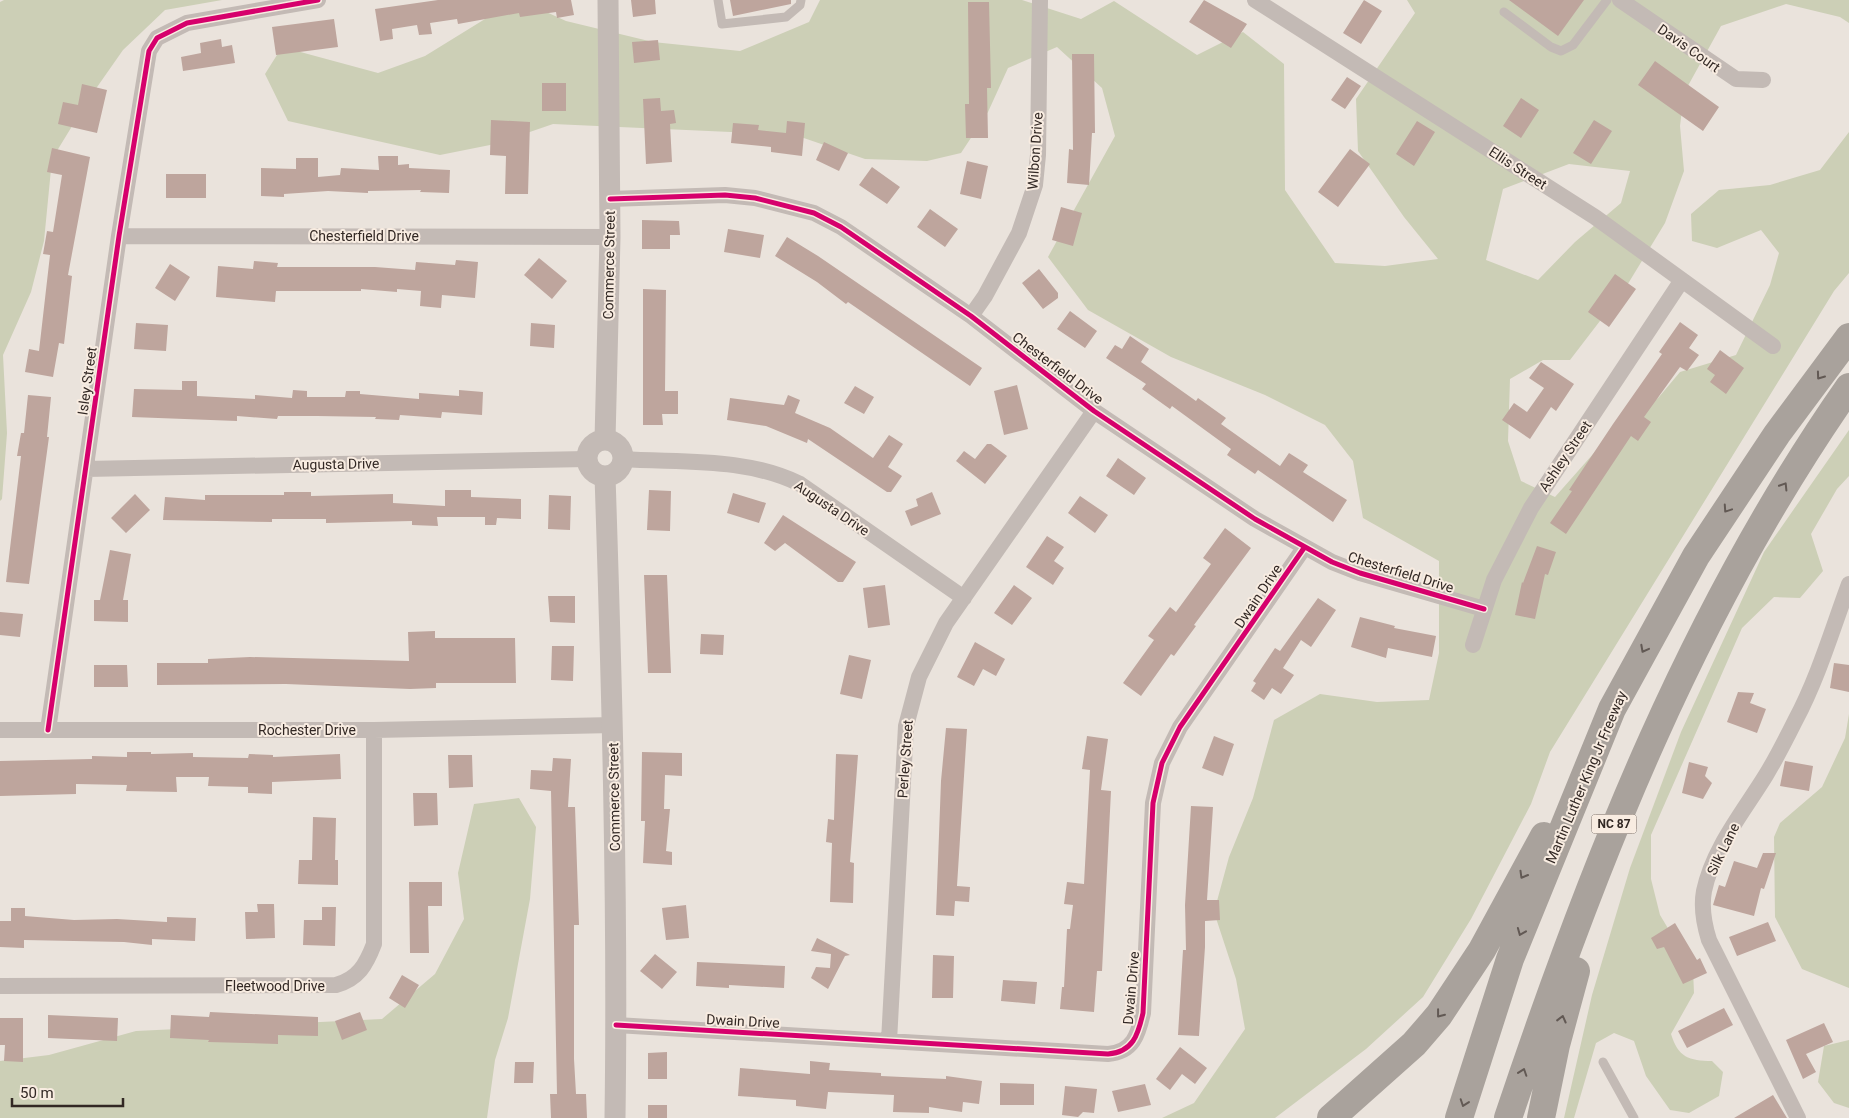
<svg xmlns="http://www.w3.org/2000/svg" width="1849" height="1118" viewBox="0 0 1849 1118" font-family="Roboto,sans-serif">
  <rect width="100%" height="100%" fill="#eae3dc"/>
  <path fill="#cccfb6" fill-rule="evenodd" d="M4,0H222L165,10L123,50L88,100L52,159L44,241L31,292L3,355L7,433L2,499L0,501V2Z
    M520,0L566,21L653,42L740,51L809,22L820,0H1022L1081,19L1114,1L1197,55L1243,32L1284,64L1285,190L1335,263L1385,266L1438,259L1404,217L1358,151L1356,99L1415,13L1407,0H1849V23L1840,17L1786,4L1721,26L1684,93L1680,126L1684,171L1665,223L1626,287L1570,360H1543L1510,379L1508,441L1521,481L1555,497L1601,445L1623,429L1659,397L1680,372L1736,355L1770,285L1779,253L1761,230L1717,248L1692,241L1691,214L1719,190L1770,185L1820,170L1849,132V273L1834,291L1550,752L1531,804L1471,919L1423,997L1366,1049L1275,1118H1162L1194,1103L1245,1029L1236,979L1214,912L1229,857L1253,798L1274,720L1320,694L1377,702L1429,700L1439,653V561L1363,518L1353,461L1325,425L1265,395L1171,357L1088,310L1048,257L1115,136L1102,88L1057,47L1008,68L988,112L961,153L927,161L865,159L795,135L553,124L495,144L440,155L288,121L265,74L282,47L378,73L425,56L485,19ZM1569,164L1630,171L1621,203L1575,242L1538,280L1486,260L1503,189Z
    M1849,430V476L1837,489L1811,534L1823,571L1800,598L1774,597L1742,628L1651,835V879L1660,915L1693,970L1694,993L1671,1034C1678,1057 1689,1061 1712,1061L1723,1072L1719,1096L1689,1113L1670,1110L1646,1076L1634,1041L1614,1033L1596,1043L1574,1118H1564L1592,995L1630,868L1681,732L1764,552Z
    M1849,714V988L1802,969L1775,917L1774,837L1780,823L1822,787L1845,738Z
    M519,798L536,827L530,899L508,1018L495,1060L487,1118H0V1061L49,1055L136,1031L382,1019L435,974L464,919L458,873L474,804Z
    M1849,1040V1108L1834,1103L1818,1082L1824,1046Z"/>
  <path fill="#bea59d" d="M438,0H571L574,15L557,18L556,12L520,17L519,13L458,24L457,19L430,23L432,34L419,35L417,25L392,29L393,39L380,41L375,9Z
    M631,0H655L656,14L633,17Z
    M730,0H791V4L733,16Z
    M1204,0L1247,24L1231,48L1189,22Z
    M1364,0L1382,11L1361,44L1343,33Z
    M1509,0H1584L1558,36Z
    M968,2H989L991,88H987L988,138H966L965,104H969Z
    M334,19L338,47L276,55L272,27Z
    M221,39L222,47L232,45L235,63L183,71L181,57L201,53L200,43Z
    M658,40L660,60L634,63L632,42Z
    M1072,54H1094L1095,133H1092L1089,185L1067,183L1069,149L1073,150Z
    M1655,61L1719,107L1703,131L1638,85Z
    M1347,77L1361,86L1345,109L1331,100Z
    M542,83H566V111H542Z
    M82,84L107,90L97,133L58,124L63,102L78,105Z
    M660,98L661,111L674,110L676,123L670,124L672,162L646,164L643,99Z
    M1521,98L1539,110L1521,138L1503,126Z
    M491,120L530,122L528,194H505L506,156L490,155Z
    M1594,120L1612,131L1591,164L1573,153Z
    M787,121L805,123L802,156L771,152V147L731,143L733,123L759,125L758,130L786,133Z
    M1417,121L1435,132L1414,166L1396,154Z
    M824,142L848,153L839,171L816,160Z
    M52,148L90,157L68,275L72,276L64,344L59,343L53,377L25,372L29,349L39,351L50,255L43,254L47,231L53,232L62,175L47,172Z
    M1350,149L1370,164L1338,207L1318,192Z
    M378,156H398V165L409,164V168L450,170L449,193L420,192L421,190L368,191V193L328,191L284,194V197L261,196V168L296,169V158H318V177L340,175L341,168L379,170Z
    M967,161L988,166L981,199L960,194Z
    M872,167L900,187L887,204L859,185Z
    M166,174H206V198H166Z
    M1061,207L1082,213L1073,246L1052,240Z
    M930,209L958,229L945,247L917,227Z
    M642,220L679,221L680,235H670V249H642Z
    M728,229L764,235L760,258L724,252Z
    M787,237L818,256L982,368L970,386L848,302L846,304L817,282L775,256Z
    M539,258L567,281L552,299L524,275Z
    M456,260L478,262L475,298L442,295L441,308L420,306L421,291L397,289V292L361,289V291H276L275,302L216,297L218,266L253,269L254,261L278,263L277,267H375L415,270L416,262L455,265Z
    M170,264L190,277L175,301L155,288Z
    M1039,269L1058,293V298L1043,309L1022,283Z
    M1615,274L1636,289L1609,327L1588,312Z
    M643,289L666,290L665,391H678V414H662L663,425H643Z
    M1070,311L1097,331L1085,348L1057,329Z
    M1680,322L1698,335L1689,348L1699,355L1687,371L1680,367L1644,417L1651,422L1638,441L1631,436L1566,534L1550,523L1572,491L1569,490L1613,424L1662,354L1659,352Z
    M136,323L168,325L166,351L134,349Z
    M531,323L555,325L554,348L530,346Z
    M1130,336L1149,349L1141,362L1196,401L1198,398L1226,418L1221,424L1280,466L1289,453L1308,465L1303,472L1347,500L1333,522L1258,470L1255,474L1227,455L1231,449L1172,406L1170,409L1142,389L1146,384L1106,358L1115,345L1122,349Z
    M1720,350L1744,368L1726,394L1710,382L1715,375L1707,369Z
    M1541,362L1574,384L1556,411L1551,407L1530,439L1502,420L1514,403L1527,412L1544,388L1529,378Z
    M182,381H197V396L255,399V395L292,398L293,390L307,391V397H345L346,391H360V394L419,399V393L459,396V390L483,392L482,415L442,412L441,418L400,415L399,420L375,419L376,417L317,416H278L277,419L237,416V421L132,417L134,389L182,390Z
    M1017,385L1028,429L1004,435L994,391Z
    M855,386L874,397L864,414L844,403Z
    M28,395L51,397L47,437H49L29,584L6,582L21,456H17L21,433H24Z
    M788,395L800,400L795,413L830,428L873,458L889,435L903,444L888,467L902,476L891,492H887L808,439L807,443L766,426L727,420L730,398L784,405Z
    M987,444H991L1007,456L985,484L956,461L964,451L975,459Z
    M1118,458L1146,478L1134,495L1106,476Z
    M445,490H471V497L521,499V519L497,518L496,525H485V517H437L438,526L412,525V521L326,523V519H272V522L163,520L165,497L205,500V495H284V492H311V496L393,494V503L445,506Z
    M649,490L671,491L670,531L647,530Z
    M932,492L941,514L911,526L905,511L918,506L916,499Z
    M733,493L766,503L759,523L727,513Z
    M135,494L150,510L126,533L111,518Z
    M549,495L571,496L570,530L548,529Z
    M1080,496L1108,515L1095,533L1068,513Z
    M783,515L856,562L843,582H838L785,543L775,551L764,543Z
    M1225,528L1251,548L1194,625L1196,626L1174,656L1171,654L1141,696L1123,683L1154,640L1148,636L1170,607L1176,612L1211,564L1203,558Z
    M1047,536L1064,547L1054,561L1064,568L1053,585L1026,567Z
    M1537,546L1556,552L1548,575L1545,574L1535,619L1515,615L1522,582L1523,583Z
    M110,550L131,554L123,600H128V622L94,621V600H100Z
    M644,575H667L671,673H648Z
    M885,585L890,625L868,628L863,588Z
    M1014,585L1032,598L1012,625L994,613Z
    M548,596H575V623L550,622Z
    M1318,598L1336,610L1311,647L1301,640L1283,668L1294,675L1281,694L1272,688L1264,700L1251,691L1256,683L1253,681L1275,648L1280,651Z
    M0,612L23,614L20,637L0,635Z
    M1360,617L1395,626L1394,628L1436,636L1432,657L1388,648L1386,658L1351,647Z
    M435,631V638H515L516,683H436V688L410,689L286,684L157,685V663H208V659L250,657L409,661L408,632Z
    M701,634L724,635L723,655L700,654Z
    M975,642L1005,659L996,676L983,669L974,686L957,677Z
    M552,646H574L573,681L551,680Z
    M849,655L871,660L862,699L840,694Z
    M1834,663L1849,665V692L1830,688Z
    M94,665H127L128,687H94Z
    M1738,692L1754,693L1750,703L1766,709L1757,733L1727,722Z
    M946,728L967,729L957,886L970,887L969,902L955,901L954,916L936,915L941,781Z
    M1087,736L1108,739L1101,790L1111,791L1102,971H1097L1094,1012L1060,1009L1062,987H1064L1067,929H1070L1073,905L1064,904L1067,882L1084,884L1090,770L1082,769Z
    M1214,736L1234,744L1223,776L1202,768Z
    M127,752H151V754L193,753V757L248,758L249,754L273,755V757L340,754L341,779L272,782V794L248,793V787L208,786L209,777H176L177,792L126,791L127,785L76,784V794L0,796V761L92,759V756L127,757Z
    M642,752L682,753V776L665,775L664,809H670L666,851L672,852V865L643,863L645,821H641Z
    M836,754L858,755L850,862L854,863L853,903L830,902L832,843L826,842L828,819L834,820Z
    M448,755H472L473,787L449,788Z
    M553,758L571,759L568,807H575L579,925H574V1059L576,1094H586L587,1118H551L550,1094H557L551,791L530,789L531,770L552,771Z
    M1785,761L1813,766L1809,791L1780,786Z
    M1689,762L1708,767L1705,776L1712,783L1703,799L1682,793Z
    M413,793H437L438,825L414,826Z
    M1191,806L1213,807L1207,900H1219L1220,920L1205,921V947L1199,1036L1178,1035L1183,950H1186L1185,905Z
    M313,817L336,818L335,860H338V885L298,884L299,860H312Z
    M1763,853H1776L1764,889L1761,888L1754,916L1713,905L1719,885L1725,887L1734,861L1757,868Z
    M409,882H442V906H428L429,953H410Z
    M257,904H274L275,938L246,939L245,912H258Z
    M686,905L689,938L666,940L662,908Z
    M322,907H336L335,946L303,945L304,920H322Z
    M11,908H25V916L74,920L117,919L167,922V917L196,918L195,941L152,939V945L124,942L24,940V948L0,947V921H11Z
    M1768,922L1776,941L1737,956L1729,937Z
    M1675,923L1697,960L1700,958L1707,973L1683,984L1664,947L1657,949L1651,938Z
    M817,938L850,955L845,956L828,989L811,978L816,967L830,968L831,954L811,951Z
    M655,954L677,972L662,989L640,971Z
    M933,955L954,956L953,998H932Z
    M697,962L785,966L784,988L729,985V988L696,986Z
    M402,975L419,985L405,1008L389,998Z
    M1003,980L1037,982L1035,1004L1001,1001Z
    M1724,1008L1733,1025L1687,1048L1678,1031Z
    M210,1012L318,1017V1036L278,1035V1044L208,1042L209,1040L170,1038L171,1015L209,1017Z
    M360,1012L367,1030L342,1040L335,1021Z
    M48,1015L118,1018L117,1041L48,1038Z
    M0,1018H23V1062L4,1061L5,1045H0Z
    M1824,1023L1833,1042L1806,1054L1816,1072L1803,1079L1786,1040Z
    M1180,1047L1207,1068L1195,1084L1182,1074L1170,1090L1156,1079Z
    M667,1052V1079H648V1053Z
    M810,1061L830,1063L829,1070L881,1073V1076L946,1079V1076L982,1081L979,1104L963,1102L962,1112L929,1107V1113L893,1112L894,1095L828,1092L826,1109L796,1106V1100L738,1096L740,1068L810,1074Z
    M515,1062H534L533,1083H514Z
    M1000,1083L1034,1084V1105H1000Z
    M1145,1084L1151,1105L1118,1112L1112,1091Z
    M1065,1086L1097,1089L1094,1113L1083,1112L1078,1117L1062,1115Z
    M1773,1095L1787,1118H1734Z
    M648,1105H667V1118H648Z"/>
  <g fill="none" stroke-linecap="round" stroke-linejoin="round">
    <path stroke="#c3bab5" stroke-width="9" d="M718,0L722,24L786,17L800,5L801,0
      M1504,12L1551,47L1561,51L1573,45L1607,0
      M1603,1062L1634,1118"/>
    <path stroke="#c3bab5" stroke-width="16" d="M1255,0L1595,217L1773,346
      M1620,0L1736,79L1763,80
      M610,199L725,195L755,198L814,213L841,227L971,316L1094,411L1255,519L1332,562L1360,573L1484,609
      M119,236L610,237
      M971,316L985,296L1019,233L1035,185L1038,155L1040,0
      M623,459C683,463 745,457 800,484L964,598
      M86,469L587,459
      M1473,645L1494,580L1531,508L1682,280
      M0,730H374L614,725
      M48,730L119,236L149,51L157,38L187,23L318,0
      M0,986L336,985C358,979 366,965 374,944V730
      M616,1025L1108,1054C1133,1052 1138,1035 1143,1013L1153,803L1162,763L1180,727L1304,548
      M889,1041L906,726L919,677L946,623L1094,411
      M1798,1118L1709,940C1704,924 1701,907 1704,891C1713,848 1744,811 1766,775C1777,757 1786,739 1795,721C1818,678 1832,630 1849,584"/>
    <path stroke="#c3bab5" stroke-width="21" d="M605,440L610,237L608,0
      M587 458a18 18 0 1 1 36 0a18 18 0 1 1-36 0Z
      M605,476C612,690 618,904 615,1118"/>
    <path stroke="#a9a29c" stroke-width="28" d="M1331,1118L1414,1044L1439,1015L1482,950L1544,836
      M1459,1118L1510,959L1612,709L1696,556L1777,434L1849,337
      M1508,1118C1594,861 1693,610 1849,387
      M1541,1118L1556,1045L1576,971"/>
    <g stroke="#f8ece1" stroke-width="8">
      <path id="cycleway" d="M610,199L725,195L755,198L814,213L841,227L971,316L1094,411L1255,519L1332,562L1360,573L1484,609
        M48,730L119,236L149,51L157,38L187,23L318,0
        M616,1025L1108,1054C1133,1052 1138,1035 1143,1013L1153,803L1162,763L1180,727L1304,548"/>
    </g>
    <use href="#cycleway" stroke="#d6006c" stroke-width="5"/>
  </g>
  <defs><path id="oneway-chevron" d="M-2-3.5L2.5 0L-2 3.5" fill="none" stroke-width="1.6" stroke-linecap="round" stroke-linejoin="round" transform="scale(1.25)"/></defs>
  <g stroke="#625954">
    <use href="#oneway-chevron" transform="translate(1820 376) rotate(126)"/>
    <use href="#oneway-chevron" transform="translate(1784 486) rotate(-58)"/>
    <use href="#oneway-chevron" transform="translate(1727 509) rotate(124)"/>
    <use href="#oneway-chevron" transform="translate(1644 649) rotate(118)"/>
    <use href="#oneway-chevron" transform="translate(1523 875) rotate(120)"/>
    <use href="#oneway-chevron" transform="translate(1521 932) rotate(112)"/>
    <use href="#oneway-chevron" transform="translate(1440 1014) rotate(128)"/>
    <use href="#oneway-chevron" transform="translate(1562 1019) rotate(-76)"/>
    <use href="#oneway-chevron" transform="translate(1523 1072) rotate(-71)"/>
    <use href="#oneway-chevron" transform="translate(1464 1103) rotate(109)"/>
  </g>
  <g text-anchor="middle" stroke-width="4" stroke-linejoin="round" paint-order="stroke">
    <rect fill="#f8ece1" stroke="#6d635d" stroke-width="1" x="1591.5" y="814.5" width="45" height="19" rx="4"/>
    <g font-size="12" font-weight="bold" fill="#322824">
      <text x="1614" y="828">NC 87</text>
    </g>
    <g font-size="14" fill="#322824" stroke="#f8ece1">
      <text transform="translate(1689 48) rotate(35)" y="5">Davis Court</text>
      <text transform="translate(1035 151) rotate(-86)" y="5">Wilbon Drive</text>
      <text transform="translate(1518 168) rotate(33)" y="5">Ellis Street</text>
      <text x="364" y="241">Chesterfield Drive</text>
      <text transform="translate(609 265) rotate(-89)" y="5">Commerce Street</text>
      <text transform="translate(1058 368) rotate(37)" y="5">Chesterfield Drive</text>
      <text transform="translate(87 381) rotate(-82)" y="5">Isley Street</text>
      <text transform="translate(1565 456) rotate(-56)" y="5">Ashley Street</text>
      <text transform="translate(336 464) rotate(-1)" y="5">Augusta Drive</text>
      <text transform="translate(832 508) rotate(34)" y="5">Augusta Drive</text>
      <text transform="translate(1401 572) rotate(17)" y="5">Chesterfield Drive</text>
      <text transform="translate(1258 596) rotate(-56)" y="5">Dwain Drive</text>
      <text x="307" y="735">Rochester Drive</text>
      <text transform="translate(905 759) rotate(-86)" y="5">Perley Street</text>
      <text transform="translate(1586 777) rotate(-67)" y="5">Martin Luther King Jr Freeway</text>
      <text transform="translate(614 797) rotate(-91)" y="5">Commerce Street</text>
      <text transform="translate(1723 849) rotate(-64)" y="5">Silk Lane</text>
      <text x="275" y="991">Fleetwood Drive</text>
      <text transform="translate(1131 988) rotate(-85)" y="5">Dwain Drive</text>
      <text transform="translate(743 1021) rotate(3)" y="5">Dwain Drive</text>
    </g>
  </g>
  <path d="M12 1098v8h111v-8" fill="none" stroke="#322824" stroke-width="2.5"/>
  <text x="20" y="1098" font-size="15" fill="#322824" stroke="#f8ece1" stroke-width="4" paint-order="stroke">50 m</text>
</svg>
